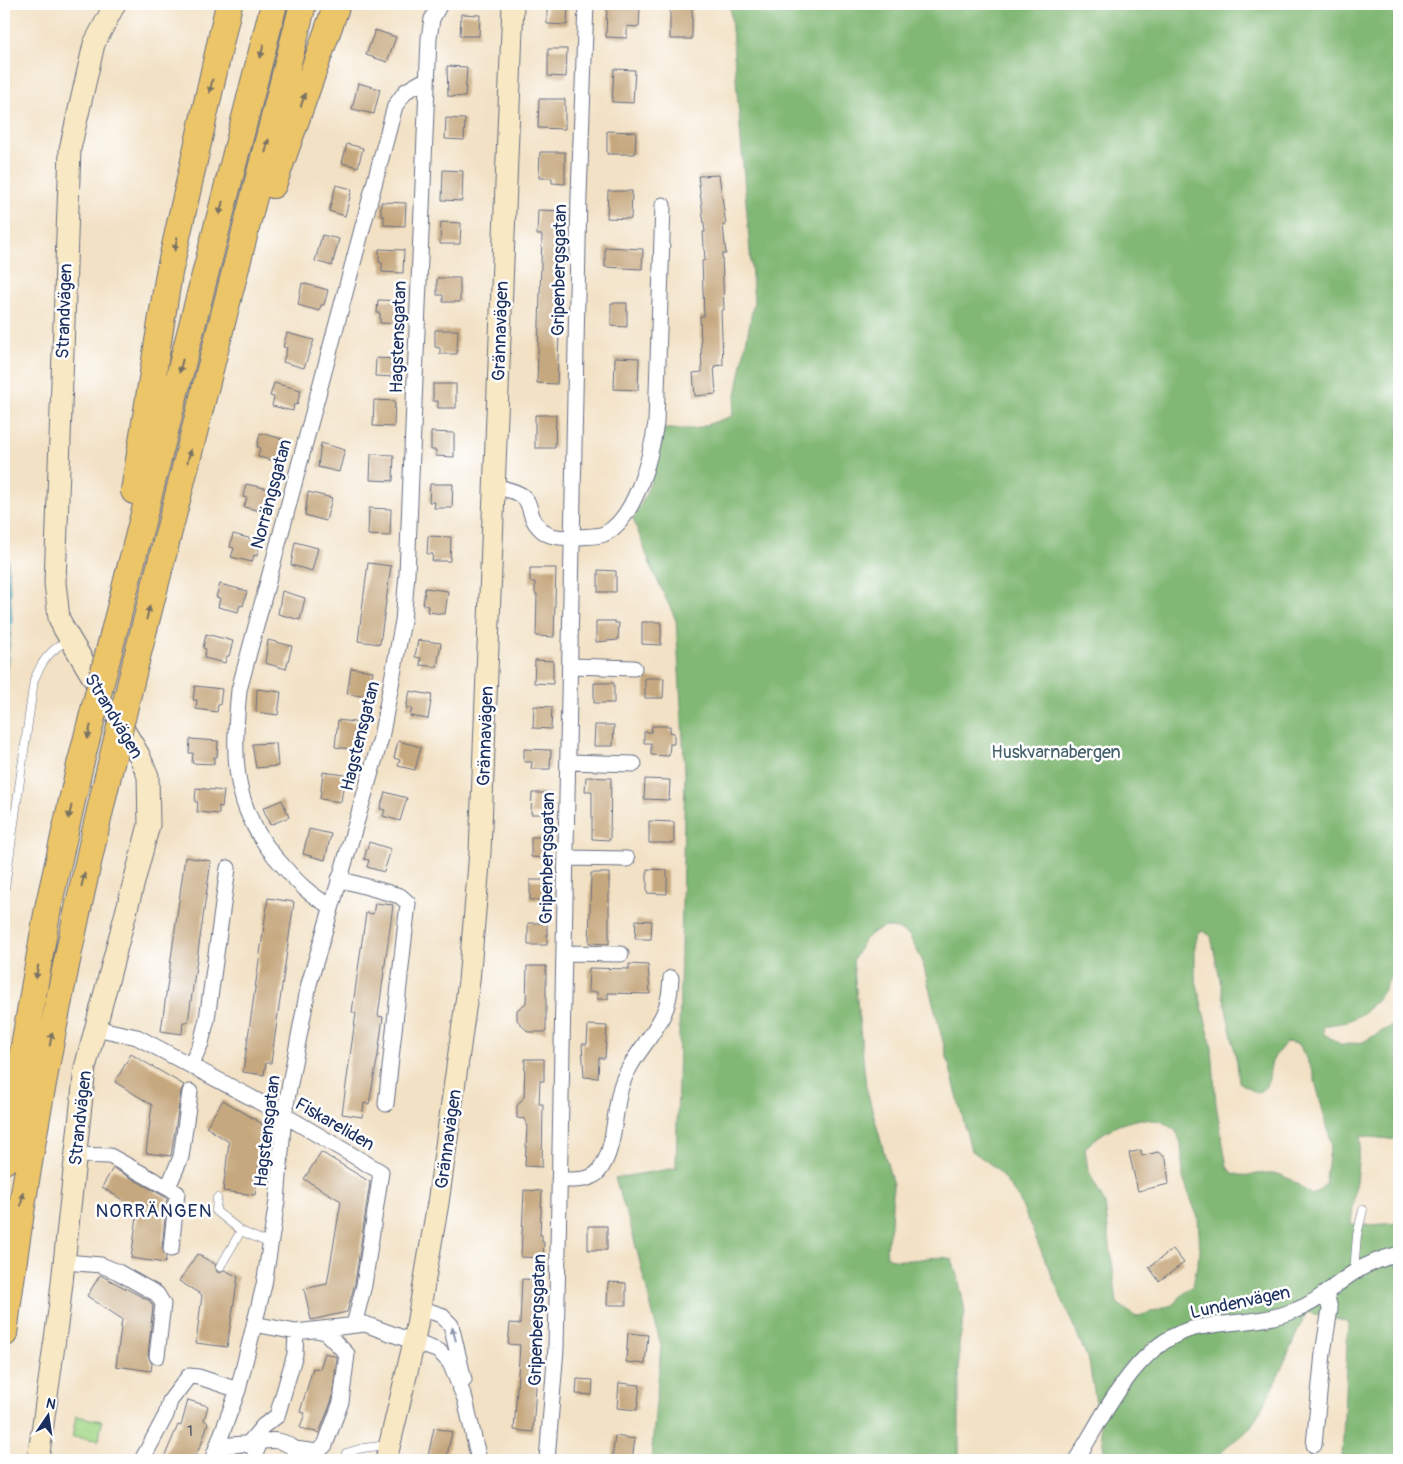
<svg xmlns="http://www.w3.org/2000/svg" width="1403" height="1464" viewBox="0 0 1403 1464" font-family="Pangolin,sans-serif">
  <rect width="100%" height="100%" fill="#fff"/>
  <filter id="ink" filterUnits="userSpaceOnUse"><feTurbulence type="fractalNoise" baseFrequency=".02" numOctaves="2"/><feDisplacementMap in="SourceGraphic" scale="10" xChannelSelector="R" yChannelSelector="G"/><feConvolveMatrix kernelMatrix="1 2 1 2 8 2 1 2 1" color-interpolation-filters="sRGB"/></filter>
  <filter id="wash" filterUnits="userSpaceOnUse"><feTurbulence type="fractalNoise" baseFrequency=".0096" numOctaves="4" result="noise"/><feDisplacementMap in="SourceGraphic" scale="20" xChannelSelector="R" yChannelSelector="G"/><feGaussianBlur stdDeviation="1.12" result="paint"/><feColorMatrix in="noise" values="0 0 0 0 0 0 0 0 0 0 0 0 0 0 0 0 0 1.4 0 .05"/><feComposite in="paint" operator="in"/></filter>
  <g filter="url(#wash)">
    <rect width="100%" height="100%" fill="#f2e1c4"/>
    <path fill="#a2d787" stroke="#5e8372" d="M76,1416L102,1421L99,1440L72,1437Z"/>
    <path fill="#81b874" stroke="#4e7469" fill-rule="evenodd" d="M730,4H1399V957C1389,983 1378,1008 1350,1020C1342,1024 1332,1024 1323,1026L1324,1034L1342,1045L1363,1042L1399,1022V1140L1361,1136L1351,1224L1368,1225L1399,1223V1460H1342L1348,1322L1306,1312C1289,1351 1274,1390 1251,1426C1241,1441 1226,1440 1217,1460H1102L1104,1449L1089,1362L1019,1199L997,1169L971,1150L922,960L909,935L897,929L885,927L873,932L864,940L853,961L866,1087L893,1185L891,1226L886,1247L887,1257C911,1266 929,1253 952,1259L960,1286L965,1312L959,1344V1460H651L661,1346L632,1231L615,1178L676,1168L685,773L676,620L652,569L633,518C651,490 658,461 664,429H695L732,416L754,301ZM1203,931L1211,936L1237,1062L1239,1082L1256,1093C1271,1087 1268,1079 1271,1065C1273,1057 1281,1048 1287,1042L1299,1044L1313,1073L1331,1142L1325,1185L1312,1195C1300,1187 1293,1179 1278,1174C1261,1169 1239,1184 1227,1167L1216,1104L1212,1048L1195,976V946L1198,933ZM1141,1119L1161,1121L1176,1131L1181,1143L1183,1178L1198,1218L1200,1252L1193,1285L1172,1305L1136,1317L1117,1303L1105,1204L1088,1170L1085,1148C1102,1132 1117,1123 1141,1119Z"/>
    <path fill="#48b5c2" stroke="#327290" d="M4,501L12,620L4,693Z"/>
    <g id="blocks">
      <path fill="#c6a87f" d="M547,4H568L567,25L547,24Z
        M670,4H692V39H670Z
        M607,5L640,7L639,27L627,26V38L606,37Z
        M461,14L480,15L479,36H460Z
        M375,30L396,37L387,62L366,55Z
        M548,49H567L566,77L548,76Z
        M447,66L467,67L465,97L448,96Z
        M614,69L635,70L633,103L612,102Z
        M358,83L380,89L374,114L352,109Z
        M539,99H565V129L538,128Z
        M446,118L465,119L464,140L445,139Z
        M607,131L636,132L635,154H607Z
        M347,144L363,148L358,167L342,163Z
        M540,152H565V184L552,183V178H539Z
        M443,170L463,171L462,201L442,200Z
        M719,175L726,225H723L726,254H722L724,310H721L723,365L714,366L716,394L695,396L693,373L702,372L700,316H704L702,261L705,260L703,232H705L698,176Z
        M336,185L352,189L345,216L329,211Z
        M608,191H632L631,219L607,218Z
        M381,202L406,203L405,226L384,225V216H381Z
        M538,210L564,211V226H558V257H562L557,384L537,383L542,235H537Z
        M441,222L461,223L460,244H440Z
        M322,235L339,239L332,266L315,261Z
        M605,247L643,249L642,269L605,267Z
        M379,249L404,250L403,273L382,272V263L379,262Z
        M437,278H460V302H443V295H437Z
        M302,283L328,290L324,305H321L319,311L298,305Z
        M378,300L403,301L401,324L380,323V313H377Z
        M611,303H627V327L611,326Z
        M435,330H458L457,354H440V348L435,347Z
        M287,333L314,340L304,368L283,362L287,348L283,347Z
        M615,357L639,358L638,390L614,389Z
        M376,358L396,359L395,377L375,376Z
        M274,383L301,390L297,405L294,404L293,411L272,406L274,397L270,396Z
        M433,384H456V408H438V401H433Z
        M374,400L395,401L394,427L373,426Z
        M535,415H556L555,448H535Z
        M431,432L454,433V457L436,456V450H431Z
        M260,433L287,440L283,455H280L279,462L258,457L260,447H257Z
        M321,443L345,450L339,472L318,467Z
        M371,454L394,455L393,481L370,480Z
        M246,484L274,490L270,506L267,505L265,512L244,507L247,498L243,497Z
        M430,484H453L452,508H434L435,502H429Z
        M308,492L332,498L326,521L305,515Z
        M369,508L391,509L390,536L368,535Z
        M233,534L260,541L257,556L254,555L252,562L231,557L234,548L230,547Z
        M428,536L451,537L450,561H432L433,554H427Z
        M295,542L318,548L312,571L291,565Z
        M368,563L391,566L380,644L358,641Z
        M530,568H556L554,637L536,636L537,594L535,593V582H530Z
        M598,570L616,571V592H598Z
        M220,584L247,591L243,606L240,605L238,612L218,607L220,598L216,597Z
        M425,588L448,591L445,614L427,612L428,606L423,605Z
        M282,591L305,598L300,620L278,614Z
        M596,621H615V623H619L618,640L596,642Z
        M642,622H661V645L642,644Z
        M206,634L233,641L229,656H227L225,663L204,658L206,649L203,648Z
        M268,640L292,646L286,669L265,663Z
        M418,640L441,643L437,667L420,665L421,658L415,657Z
        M535,660L553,661V684L534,683Z
        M351,668L373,671L369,697L347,694Z
        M645,678H664L663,698H645Z
        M594,683H614V703H594Z
        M195,686L222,689L220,705H218L217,712L196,709L197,700H193Z
        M257,689L281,692L278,715L256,712Z
        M410,691L432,695L428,719L410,716L412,709L406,708Z
        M534,706L552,707L551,729L533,728Z
        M338,720L361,723L357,750L335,747Z
        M595,725H614L613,746H594Z
        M652,726H670V732L674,733V744H670L669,756L651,755V743H644V732H651Z
        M190,739L218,741L217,757H214V764L192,763L193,753H189Z
        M398,741L421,747L415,770L398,766L400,760L394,758Z
        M276,743L278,766L256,768L252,744Z
        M524,749L551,750L550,769H531L532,762H524Z
        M323,772L345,775L341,802L320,799Z
        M586,777L611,778L610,840L592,839V791H585Z
        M645,779L670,780L669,800L644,799Z
        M196,788L224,791L222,807L219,806V814L197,812L198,802H195Z
        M385,792L407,798L400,821L383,816L385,810L380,809Z
        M532,793H551L550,814H531Z
        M282,800L289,817L270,825L263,808Z
        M649,821L674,822V843H649Z
        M309,829L331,834L325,860L303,854Z
        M531,837H549V858L531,857Z
        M369,842L391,849L384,872L367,867L369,860L364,859Z
        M185,857L211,861L188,1022H183L182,1034L161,1031Z
        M647,869L667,870V894L647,893Z
        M591,873H609V944L589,943Z
        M530,880H548V900H530Z
        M268,898L294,902L271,1063H266L264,1075L243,1072Z
        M375,903L393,905L378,1016L383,1017L378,1055L369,1104L364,1103L362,1117L342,1114L356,1013L352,1012L366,913L373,914Z
        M636,920L652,921L651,939H635Z
        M528,923H547V945H528Z
        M629,964L648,965L650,994L608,993V999H597V992H588L589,968L629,969Z
        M527,966H546V1032H528L517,1020V1010L526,1003Z
        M588,1025L607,1026L605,1058H599L598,1078L584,1077L582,1044H587Z
        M131,1054L184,1085L181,1091L171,1156L146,1153L152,1105L115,1082Z
        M525,1059H544V1081H540L539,1104H543L542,1167L525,1166L527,1127L525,1119L517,1118V1106L524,1097Z
        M223,1100L264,1125L255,1195L223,1191L229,1142L206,1127Z
        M1141,1150L1142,1156L1158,1152L1166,1158L1169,1184L1138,1191L1129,1153Z
        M321,1152L370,1182L355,1283L347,1312L311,1320L304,1289L327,1284L341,1201L304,1179Z
        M113,1168L167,1198L162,1248L166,1257L165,1263L131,1258L138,1210L102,1187Z
        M524,1190L542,1191L540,1235H542V1242H544L543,1258L521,1257Z
        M588,1226H607V1250H588Z
        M1173,1249L1184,1263L1159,1281L1149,1267Z
        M197,1254L215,1264L217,1272L220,1273L225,1270L238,1277L227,1347L196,1343L202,1295L179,1281Z
        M100,1275L150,1301L153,1306L148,1355L152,1364L151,1371L116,1366L122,1319L87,1296Z
        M522,1279L541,1280L540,1325L533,1432L514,1430L520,1345L508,1344L510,1323L520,1324Z
        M608,1282L626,1283V1305H607Z
        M628,1333L648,1335L645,1364L626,1362Z
        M325,1353L337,1357L332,1400L319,1433L300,1428L305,1413L300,1412L313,1368L320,1369Z
        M577,1379L593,1380L592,1395L576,1394Z
        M619,1383L640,1385L637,1410L617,1408Z
        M188,1400L208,1406L204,1420L208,1423L201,1445L193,1460H163L178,1425L181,1426Z
        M434,1428L452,1432L446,1460L428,1456Z
        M615,1436L635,1439L632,1460H612Z"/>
    </g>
  </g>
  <g filter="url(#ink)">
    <use href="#blocks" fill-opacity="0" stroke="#666d82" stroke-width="1"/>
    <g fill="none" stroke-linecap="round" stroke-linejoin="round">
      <g stroke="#666d82" stroke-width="9">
        <path id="lane" d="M4,895L34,680C42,661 50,650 68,640
          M217,1198L216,1211L241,1231L271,1244
          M220,1267L241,1231
          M1354,1272L1357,1235L1363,1210
          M344,1460L346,1453L363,1448L388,1445"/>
      </g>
      <g stroke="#666d82" stroke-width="17">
        <path id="street" d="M495,487C545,495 518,511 544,532C553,539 568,538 578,537C586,536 597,537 604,534C636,519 651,455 656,423L663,205
          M571,666L634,668
          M568,762L634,764
          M566,858L627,859
          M339,879L400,896L408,903L386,1104
          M330,906C310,895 299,884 284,867C232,812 232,762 239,690L395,106L406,91L427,79
          M564,953L621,954
          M95,1028L137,1037L284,1115L381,1172L364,1285L354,1325
          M191,1065L201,1043L207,1019L228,868
          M76,1155L110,1156L177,1193L171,1249
          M559,1180C571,1180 590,1182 599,1171C616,1149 613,1114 621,1087C629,1060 651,1040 663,1015C669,1003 670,991 671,978
          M168,1187L181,1157L190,1092
          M65,1262L101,1265L118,1272L157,1294L163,1304L157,1356
          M420,1308L441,1315L451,1325L464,1380
          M254,1324L296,1332L365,1324L439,1351L450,1363L465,1399L479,1460
          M247,1445L263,1426L277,1416L295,1354L296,1332
          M1314,1445L1323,1353L1330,1309L1326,1293
          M218,1446L256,1443
          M295,1449L317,1452L325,1445L341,1402L347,1354L325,1332L315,1330
          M142,1460L166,1415L170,1401L189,1376L199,1377L238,1390
          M212,1460L238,1390L264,1285L277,1201L284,1115L309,984L381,738L403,621L407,574L429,38L432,19L440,4
          M253,1460L260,1442C274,1439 283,1440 295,1449L294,1460
          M547,1460L556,1349L579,195L586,4
          M1076,1460C1105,1414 1137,1341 1195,1328C1228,1321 1265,1323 1296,1310C1318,1302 1334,1285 1353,1273C1367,1264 1383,1258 1399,1254"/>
      </g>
      <g stroke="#666d82" stroke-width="23">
        <path id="secondary" d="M38,1460L59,1310L85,1068L149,825L148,776L139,755L64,629L59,618L55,583L70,149L94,44L115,4
          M386,1460L414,1342L438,1203L469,981L480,852L513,4"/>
      </g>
      <g stroke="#666d82" stroke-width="28">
        <path id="highway" d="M273,185L337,4
          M134,491L169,273L229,4
          M109,651L274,4
          M136,661L303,4
          M4,1161L48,908L80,765
          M4,1334C27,1147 64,963 107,780"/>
      </g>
      <use href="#lane" stroke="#fff" stroke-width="8"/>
      <use href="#street" stroke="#fff" stroke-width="15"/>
      <use href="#secondary" stroke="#f8e8c3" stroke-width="21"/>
      <use href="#highway" stroke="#edc569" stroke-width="26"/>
      <g stroke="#666d82" stroke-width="28" stroke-linecap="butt">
        <path id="highway-bridge" d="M80,765L109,651
          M107,780L136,661"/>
      </g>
      <use href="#highway-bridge" stroke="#edc569" stroke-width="26"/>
    </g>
    <defs><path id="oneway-solid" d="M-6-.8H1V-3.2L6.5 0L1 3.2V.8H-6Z" transform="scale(1.25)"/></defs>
    <g fill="#797263">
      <use href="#oneway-solid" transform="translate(262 51) rotate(104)"/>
      <use href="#oneway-solid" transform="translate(211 86) rotate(102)"/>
      <use href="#oneway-solid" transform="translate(303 100) rotate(-71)"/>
      <use href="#oneway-solid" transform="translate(267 146) rotate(-76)"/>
      <use href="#oneway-solid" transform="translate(221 208) rotate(104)"/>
      <use href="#oneway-solid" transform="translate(176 244) rotate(102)"/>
      <use href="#oneway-solid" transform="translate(181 366) rotate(104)"/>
      <use href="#oneway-solid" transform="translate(189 456) rotate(-76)"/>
      <use href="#oneway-solid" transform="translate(148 613) rotate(-76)"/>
      <use href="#oneway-solid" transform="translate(89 732) rotate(104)"/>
      <use href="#oneway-solid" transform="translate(70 812) rotate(103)"/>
      <use href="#oneway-solid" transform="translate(83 880) rotate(-77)"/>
      <use href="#oneway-solid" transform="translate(37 972) rotate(100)"/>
      <use href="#oneway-solid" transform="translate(51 1039) rotate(-79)"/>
      <use href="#oneway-solid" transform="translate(22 1199) rotate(-81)"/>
    </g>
    <use fill="#8d97ae" href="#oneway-solid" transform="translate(454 1334) rotate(-105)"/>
  </g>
  <g text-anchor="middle" stroke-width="5" stroke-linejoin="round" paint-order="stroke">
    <g font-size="15" fill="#464d66">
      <text x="190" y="1436">1</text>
    </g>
    <g font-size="18" fill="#1b2f5e" stroke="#fff">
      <text transform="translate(559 270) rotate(-89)" y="6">Gripenbergsgatan</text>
      <text transform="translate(64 311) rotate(-88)" y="6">Strandvägen</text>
      <text transform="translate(500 331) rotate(-88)" y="6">Grännavägen</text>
      <text transform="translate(398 337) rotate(-88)" y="6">Hagstensgatan</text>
      <text transform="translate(271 494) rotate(-75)" y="6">Norrängsgatan</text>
      <text transform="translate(114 716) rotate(59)" y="6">Strandvägen</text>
      <text transform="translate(360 736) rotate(-76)" y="6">Hagstensgatan</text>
      <text transform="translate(485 736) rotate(-88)" y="6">Grännavägen</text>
      <text transform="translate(547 858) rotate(-89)" y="6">Gripenbergsgatan</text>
      <text transform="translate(80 1118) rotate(-84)" y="6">Strandvägen</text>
      <text transform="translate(335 1124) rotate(30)" y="6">Fiskareliden</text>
      <text transform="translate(267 1131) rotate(-83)" y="6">Hagstensgatan</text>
      <text transform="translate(448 1139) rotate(-82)" y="6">Grännavägen</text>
      <text transform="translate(1240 1302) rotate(-12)" y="6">Lundenvägen</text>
      <text transform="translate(537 1320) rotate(-88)" y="6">Gripenbergsgatan</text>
    </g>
    <g font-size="18" fill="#44616a" stroke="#fff">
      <text x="1056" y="758">Huskvarnabergen</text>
    </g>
    <g font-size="19" letter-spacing="1" fill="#1b2f5e" stroke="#fff">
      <text x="154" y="1217">NORRÄNGEN</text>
    </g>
  </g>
  <rect width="1403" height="1464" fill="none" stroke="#fff" stroke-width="20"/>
  <g transform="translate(48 1416) rotate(13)" stroke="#ffffff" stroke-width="4" paint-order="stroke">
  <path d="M0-4L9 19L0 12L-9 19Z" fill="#1b2f5e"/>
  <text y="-8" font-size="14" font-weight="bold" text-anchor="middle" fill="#1b2f5e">N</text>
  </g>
</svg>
